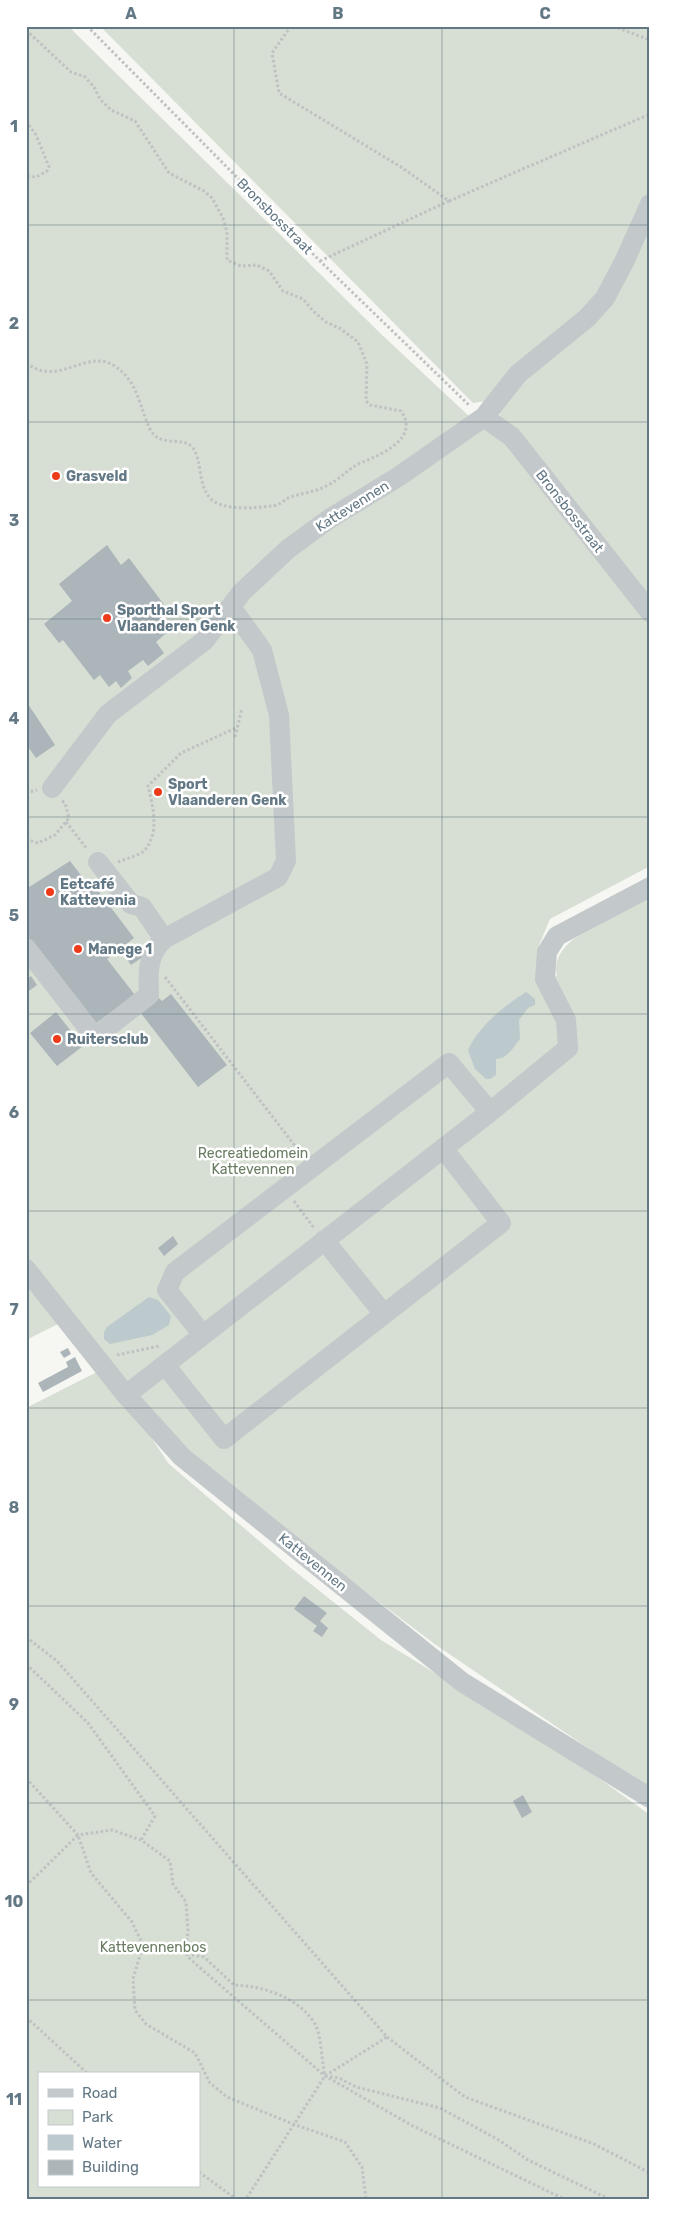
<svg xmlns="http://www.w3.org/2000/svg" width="676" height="2225" viewBox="0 0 676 2225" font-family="Rubik,sans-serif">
  <rect width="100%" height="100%" fill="#f6f6f2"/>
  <path fill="#d7ded3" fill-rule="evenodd" d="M26,26H68L381,334L471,418L284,559L484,422L510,442L650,619V866L550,919L539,945L536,974L557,976C553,960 563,947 575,938L650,897V1790L436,1645L203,1469L137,1398L26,1262Z
    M100,26H650V191L608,278L591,306L487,401L473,403Z
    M650,215V602L500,421L499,408L541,363L591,325Z
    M26,1277L60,1323L26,1340Z
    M97,1372L150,1436L169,1464L292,1569L381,1640L536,1735L593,1774L650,1815V2199H26V1408ZM39,2074H199V2186H39Z"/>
  <path fill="#bcc9cd" d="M526,992L535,999V1005L528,1008L519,1020L520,1039C513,1047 508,1059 496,1059V1075L490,1079H486L475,1069L468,1050C480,1025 503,1007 526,992Z
    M149,1297L158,1300L171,1316L169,1325L152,1335L110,1344L104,1339V1332L107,1327Z"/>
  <path fill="#acb5b9" d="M107,545L121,565L129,558L165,606L157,612L171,629L156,642L164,653L148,666L143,660L128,671L132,678L121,688L116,681L109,687L100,675L94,680L63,640L59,643L44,624L72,601L59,584Z
    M26,701L55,745L36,758L26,744Z
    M70,861L87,883L90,880L134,938L107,959L135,995L96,1023L26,936V901L29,899L26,895V889Z
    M134,945L143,957L131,965L123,954Z
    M31,976L37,985L26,993V980Z
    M171,994L227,1065L198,1087L140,1012L159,998L162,1001Z
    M56,1012L83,1046L57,1066L30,1033Z
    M173,1236L178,1244L164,1256L158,1248Z
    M68,1348L71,1354L64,1358L60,1352Z
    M75,1357L82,1371L43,1392L38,1383L68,1367L66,1362Z
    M304,1596L327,1613L320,1621L328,1628L322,1637L313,1631L317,1626L294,1609Z
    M523,1795L532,1812L522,1818L513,1801Z"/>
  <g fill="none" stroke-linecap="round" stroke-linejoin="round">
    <path stroke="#bfc1c3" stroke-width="3" stroke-dasharray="2.5 2.5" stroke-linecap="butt" d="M87,26L320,261L470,406
      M291,26L272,53L279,93L401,167L449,201L320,261
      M613,26L650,40
      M26,30L71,72L85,77L94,87L100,99L111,110L135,121L169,173L204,191L212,198L223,218L227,232V260L241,266L257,265L269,271L283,291L303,299L313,311L326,322L341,329L358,342L367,364L366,401L370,405L401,411C420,438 382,454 363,462C349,467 341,479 328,485C316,492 301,493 288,498C283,501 278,506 272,506C255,508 221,511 210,498C197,483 203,463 193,448C183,435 160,449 150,429C139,406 138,380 113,365C91,352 68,375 44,371C38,371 32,366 26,364
      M26,121L36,135L49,167L47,171L36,177L26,176
      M449,201L650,114
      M235,737L242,708
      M26,793L37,790
      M66,822L87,849
      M26,839L38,843L55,835L69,818L65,803L62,801
      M118,862C125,859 138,856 144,851C160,834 153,806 148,786L181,753L238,727
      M165,977L302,1155
      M294,1201L314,1228
      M117,1355L159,1346
      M26,1637L57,1661L387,2037L325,2076L246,2199
      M26,1664L88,1723L155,1816L141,1840
      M26,1778L78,1835L112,1830L141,1840L170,1861L173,1884L186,1902L188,1931L186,1954L191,1960L325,2076L413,2126L564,2199
      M26,1886L78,1835L91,1873L132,1922L143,1945L133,1979L135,2010L146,2024L195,2053L210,2083L227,2097L293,2124L345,2142L362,2167L366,2199
      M187,1954L204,1957L234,1985C264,1986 301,1998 316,2026C321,2034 322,2065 325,2076L339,2078L356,2087L440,2108L497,2139L528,2160L609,2199
      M26,2017L88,2074
      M387,2037L465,2097L594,2144L650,2173
      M199,2172L236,2199"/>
    <path stroke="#c3c8ca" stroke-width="20" d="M484,417L512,437L650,612
      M52,788L108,714L204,641L242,592L288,549L329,519L398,477L484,417L518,374L587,318L605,298L624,262L650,204
      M98,862L131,904L142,907L164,939
      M26,948L95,1037L149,995C148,974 147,954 164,939L278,877L286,861L279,715L262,650L231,607
      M324,1240L384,1314
      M26,1269L126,1395L182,1457L462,1682L650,1798
      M203,1335L167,1290L175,1272L449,1063L490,1112
      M165,1365L224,1439L501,1223L443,1148
      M126,1395L490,1112L568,1048L566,1020L545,979L547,952L557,936L650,887"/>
  </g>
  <path fill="none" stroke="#637885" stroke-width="1" stroke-opacity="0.55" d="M234,26V2199M442,26V2199M26,225H650M26,422H650M26,619H650M26,817H650M26,1014H650M26,1211H650M26,1408H650M26,1606H650M26,1803H650M26,2000H650"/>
  <g fill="#ee3c1a" stroke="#fff" stroke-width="2">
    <circle cx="56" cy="476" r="5"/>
    <circle cx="107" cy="618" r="5"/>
    <circle cx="158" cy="792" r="5"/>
    <circle cx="50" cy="892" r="5"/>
    <circle cx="78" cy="949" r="5"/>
    <circle cx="57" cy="1039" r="5"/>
  </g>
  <g text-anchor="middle" stroke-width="5" stroke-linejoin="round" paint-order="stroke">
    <g font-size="14" fill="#637885" stroke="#fff">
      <text transform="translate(275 216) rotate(45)" y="5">Bronsbosstraat</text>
      <text transform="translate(352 506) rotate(-32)" y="5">Kattevennen</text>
      <text transform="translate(570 511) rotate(52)" y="5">Bronsbosstraat</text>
      <text transform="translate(313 1562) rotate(39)" y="5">Kattevennen</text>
    </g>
    <g font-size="14" font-weight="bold" fill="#637885" stroke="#fff" text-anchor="start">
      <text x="66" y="481">Grasveld</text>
      <text x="117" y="615">Sporthal Sport<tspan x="117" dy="16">Vlaanderen Genk</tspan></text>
      <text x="168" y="789">Sport<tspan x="168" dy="16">Vlaanderen Genk</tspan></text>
      <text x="60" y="889">Eetcafé<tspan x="60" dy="16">Kattevenia</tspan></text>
      <text x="88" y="954">Manege 1</text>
      <text x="67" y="1044">Ruitersclub</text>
    </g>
    <g font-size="14" fill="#697c62" stroke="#fff">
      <text x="253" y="1158">Recreatiedomein<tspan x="253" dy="16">Kattevennen</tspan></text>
      <text x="153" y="1952">Kattevennenbos</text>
    </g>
  </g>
  <rect width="676" height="2225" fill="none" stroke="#ffffff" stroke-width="55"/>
  <rect x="38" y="2072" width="162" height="115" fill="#ffffff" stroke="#c1c9ce"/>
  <rect x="48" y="2089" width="25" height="8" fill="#c3c8ca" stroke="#c1c9ce"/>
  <text x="82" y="2098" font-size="15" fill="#637885">Road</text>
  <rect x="48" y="2110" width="25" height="15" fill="#d7ded3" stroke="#c1c9ce"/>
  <text x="82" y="2122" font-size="15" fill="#637885">Park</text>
  <rect x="48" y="2135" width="25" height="15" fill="#bcc9cd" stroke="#c1c9ce"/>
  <text x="82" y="2148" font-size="15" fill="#637885">Water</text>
  <rect x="48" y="2160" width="25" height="15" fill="#acb5b9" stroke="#c1c9ce"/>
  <text x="82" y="2172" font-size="15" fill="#637885">Building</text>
  <rect x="28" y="28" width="620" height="2170" fill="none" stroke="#637885" stroke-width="2"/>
  <g font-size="16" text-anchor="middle" font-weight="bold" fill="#637885">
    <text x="131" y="19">A</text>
    <text x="338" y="19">B</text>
    <text x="545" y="19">C</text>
    <text x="14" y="132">1</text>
    <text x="14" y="329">2</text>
    <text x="14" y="526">3</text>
    <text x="14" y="724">4</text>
    <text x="14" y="921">5</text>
    <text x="14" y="1118">6</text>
    <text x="14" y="1315">7</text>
    <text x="14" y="1513">8</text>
    <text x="14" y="1710">9</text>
    <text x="14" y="1907">10</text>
    <text x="14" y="2105">11</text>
  </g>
</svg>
